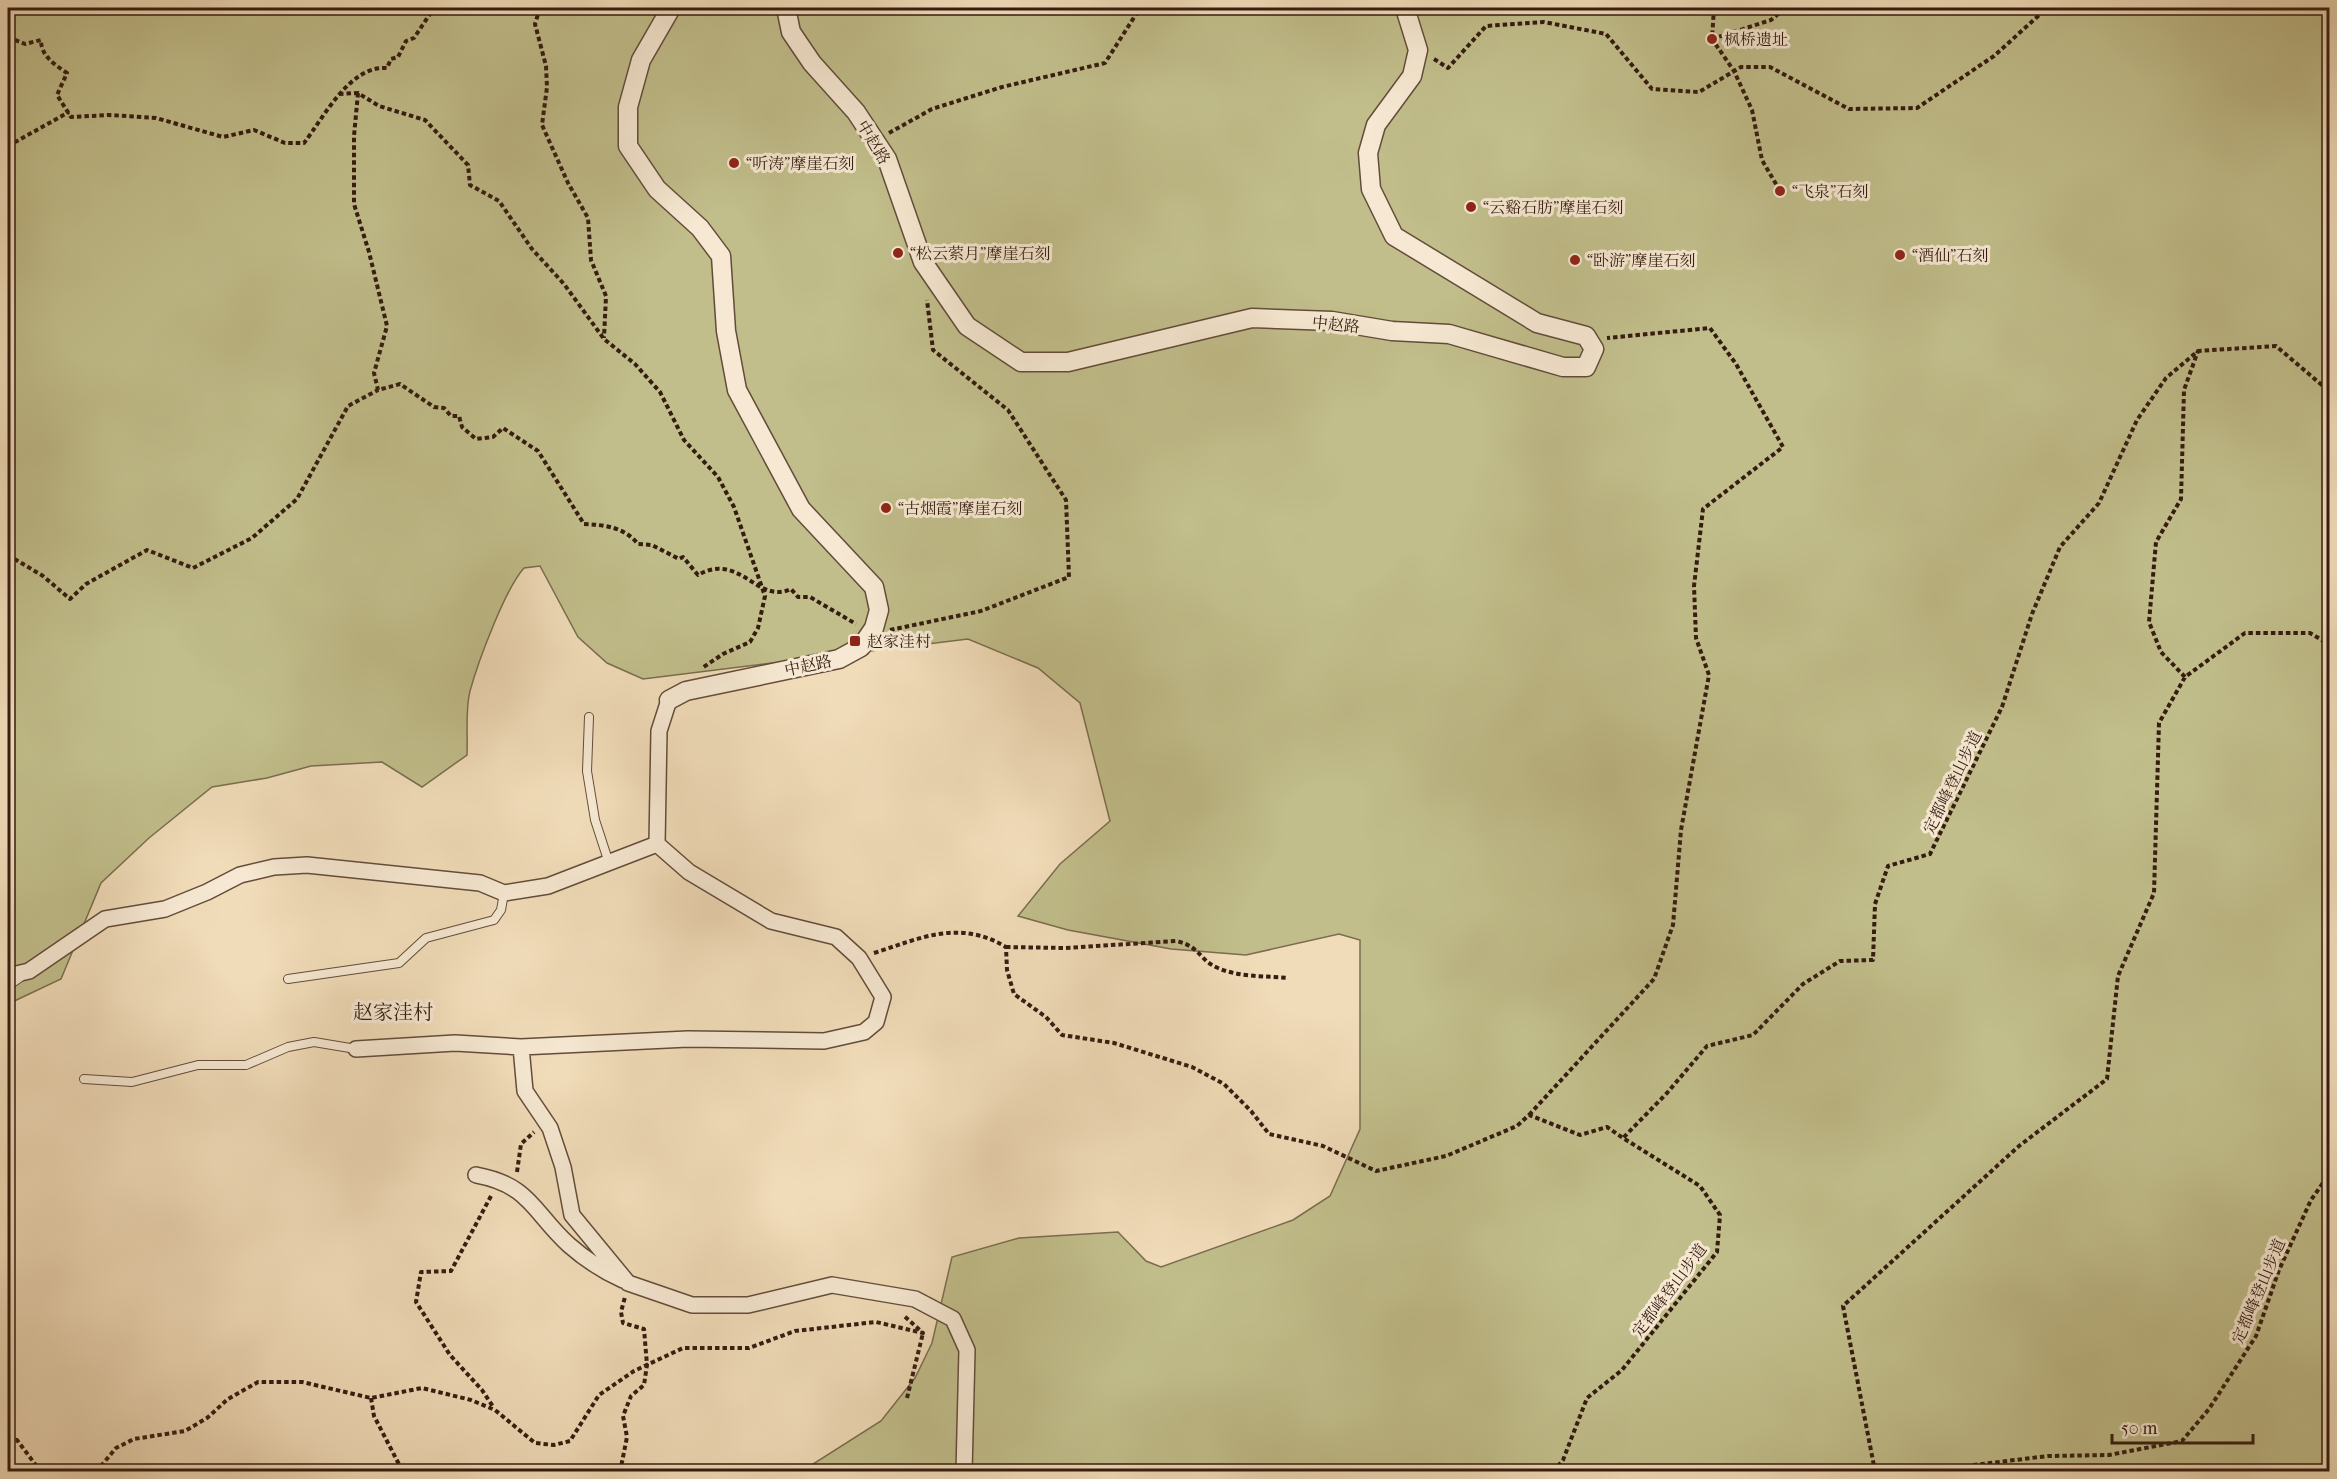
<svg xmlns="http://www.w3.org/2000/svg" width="2337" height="1479" viewBox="0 0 2337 1479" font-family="'IM FELL French Canon','Noto Serif SC',serif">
  <rect width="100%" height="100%" fill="#f1dcb9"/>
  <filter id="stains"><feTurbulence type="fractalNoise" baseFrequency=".00333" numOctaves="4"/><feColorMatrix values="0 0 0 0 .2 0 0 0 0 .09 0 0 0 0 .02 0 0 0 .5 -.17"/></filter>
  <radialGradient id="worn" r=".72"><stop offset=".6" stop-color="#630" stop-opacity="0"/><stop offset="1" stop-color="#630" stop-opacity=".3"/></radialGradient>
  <path fill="#c1be8b" stroke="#7a6d4e" stroke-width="1.5" d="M8,8H2329V1471H802L881,1421L915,1378L932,1343L952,1257L1019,1238L1118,1232L1146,1261L1161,1267L1293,1220L1330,1196L1360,1129V940L1339,934L1246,955L1171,949L1068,930L1018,916L1060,864L1110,821L1080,703L1038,668L968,639L643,679L607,663L578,637L540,566L524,568C505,589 478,662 470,691C465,710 468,735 467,755L422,787L382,762L311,766L267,778L212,787L149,838L101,883L61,979L8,1004Z"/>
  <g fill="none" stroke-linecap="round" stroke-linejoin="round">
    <g stroke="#634c3a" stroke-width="10">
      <path id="service" d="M589,717L587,771L595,820L609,863
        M288,979L399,963L426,938L494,920L501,910L504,893
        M8,986L21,977
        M84,1079L132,1082L198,1065H246L288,1047L314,1042L356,1049"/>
    </g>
    <g stroke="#634c3a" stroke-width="18">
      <path id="minor" d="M8,976L29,971L105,919L165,909L207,892L240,875L274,867L307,865L480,883L504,893L548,886L657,844
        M521,1047L525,1091L550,1128L563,1167L572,1215L628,1283L692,1305H748L832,1285L915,1299L953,1319L967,1350L964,1472
        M356,1049L455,1043L521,1047L688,1039L824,1041L864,1032L876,1022L883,997L859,958L836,937L771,921L689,872L657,844L659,731L669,700
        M476,1175C530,1185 533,1212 569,1245C586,1260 603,1271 623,1280"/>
    </g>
    <g stroke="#634c3a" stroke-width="21">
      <path id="tertiary" d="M786,8L791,32L812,63L856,112L887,159L923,262L967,326L1021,362H1068L1252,318L1332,321L1392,331L1449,334L1563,367H1586L1594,349L1586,336L1537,323L1394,236L1371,189L1368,153L1376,125L1412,76L1418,50L1405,8
        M669,700L686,691L839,659L861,647L874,628L879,610L874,587L801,509L737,390L726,331L721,256L700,228L657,189L628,146V107L641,60L671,8"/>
    </g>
    <path stroke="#341c10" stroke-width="4" stroke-dasharray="4.5 3" stroke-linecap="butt" d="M540,8L535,24L546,66L547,87L542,125L568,183L588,218L591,260L606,296L604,338
      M1714,8L1712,39L1734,71L1752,110L1762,160L1780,191
      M8,37L25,44L41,40C41,56 54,64 67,73L57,95L71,117L109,115L156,118L223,137L254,130L285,143H304C324,117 350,65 387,68L391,59L398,57L406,41L414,38L434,8
      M1712,39L1771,20L1785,8
      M1434,59L1448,68L1486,26L1544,22L1606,34L1652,89L1699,92L1741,67H1770L1849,109L1917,108L1994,56L2047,8
      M358,93L354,136V204L369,252L387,326L374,373L378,390L400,384L434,407L444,408L451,416H459L462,427L476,439L493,437L503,428L538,451L584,524C605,525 624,527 638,544L652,545L679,559L683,557L698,575C740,551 757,605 791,589L798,597H810L856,624
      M339,94L358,93L379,106L425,120L468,165L470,185L499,201L532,249L564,284L604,339L635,364L660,392L684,440L718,477L734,507L765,596L758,628L750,642L723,654L702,668
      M889,133L932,109L1002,87L1105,63L1140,8
      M8,146L69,112
      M8,555L43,576L70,599L86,584L147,550L193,568L252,538L297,499L348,406L378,390
      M890,630L981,611L1069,577L1066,500L1008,410L933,350L927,300
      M2185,677L2161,652L2149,622L2156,542L2181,499L2184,390L2198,351
      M1006,947L1065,948L1176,941C1200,946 1200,961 1218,968C1238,977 1266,976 1288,978
      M874,953C921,938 959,919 1006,947L1007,970L1014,994L1046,1017L1062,1035L1114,1043L1192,1067L1224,1084L1251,1111L1269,1134L1323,1146L1376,1171L1446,1156L1517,1126L1529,1115L1580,1135L1607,1127L1623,1138
      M1529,1115L1654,979L1673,925L1681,830L1709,675L1696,638L1694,586L1703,509L1783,447L1736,364L1710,328L1607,338
      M517,1172L521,1144L534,1132
      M491,1196L451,1271L421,1272L416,1302L450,1355L482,1390L494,1408
      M371,1398L374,1416L403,1472
      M907,1398L923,1333
      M8,1439L17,1440L41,1472
      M96,1472L116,1448L134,1439L185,1431L207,1418L228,1399L258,1382H302L371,1398L422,1388L471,1400L495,1410L535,1443L554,1445L570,1441L599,1395L634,1371L683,1348H749L795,1331L876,1322L923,1333L903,1315
      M620,1472L627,1437L623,1416L631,1396L644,1385L647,1365L644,1329L623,1323L621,1312L625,1297
      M1553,1472L1563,1460L1587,1398L1622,1370L1717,1252L1720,1215L1700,1186L1623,1138L1667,1093L1707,1046L1753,1035L1803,984L1840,961L1873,960L1875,904L1888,866L1930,854L2002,707L2032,614L2060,547L2099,503L2137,420L2166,378L2198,351L2276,346L2330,392
      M1872,1472L1874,1466L1843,1306L2019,1146L2107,1079L2118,976L2154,893L2159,723L2185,677L2245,633H2310L2330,645
      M1969,1472L1974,1465L2048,1456L2109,1455L2182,1441L2209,1409L2256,1336L2279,1270L2311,1200L2330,1173"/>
    <use href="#service" stroke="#f6e8d2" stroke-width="8"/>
    <use href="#minor" stroke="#f6e8d2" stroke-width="15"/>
    <use href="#tertiary" stroke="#f6e8d2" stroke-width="18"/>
  </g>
  <g fill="#8f2418" stroke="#f6e8d2" stroke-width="2">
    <circle cx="1712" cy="39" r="6"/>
    <circle cx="734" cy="163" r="6"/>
    <circle cx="1780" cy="191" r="6"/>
    <circle cx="1471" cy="207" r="6"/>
    <circle cx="898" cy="253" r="6"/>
    <circle cx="1900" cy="255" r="6"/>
    <circle cx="1575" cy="260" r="6"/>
    <circle cx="886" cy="508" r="6"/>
    <rect x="849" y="635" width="12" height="12" rx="3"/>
  </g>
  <g text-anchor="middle" stroke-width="6" stroke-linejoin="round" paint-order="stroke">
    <g font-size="16" fill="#341c10" stroke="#f6e8d2" text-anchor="start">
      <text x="1724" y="45">枫桥遗址</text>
      <text x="746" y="169">“听涛”摩崖石刻</text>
      <text x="1792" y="197">“飞泉”石刻</text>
      <text x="1483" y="213">“云谿石肪”摩崖石刻</text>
      <text x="910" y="259">“松云萦月”摩崖石刻</text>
      <text x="1912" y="261">“酒仙”石刻</text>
      <text x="1587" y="266">“卧游”摩崖石刻</text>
      <text x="898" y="514">“古烟霞”摩崖石刻</text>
      <text x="867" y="647">赵家洼村</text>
    </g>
    <g font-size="16" fill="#341c10" stroke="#f6e8d2">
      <text transform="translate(874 142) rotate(59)" y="6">中赵路</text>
      <text transform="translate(1336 324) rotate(6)" y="6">中赵路</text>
      <text transform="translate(808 665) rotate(-12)" y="6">中赵路</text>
      <text transform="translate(1952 782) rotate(-64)" y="6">定都峰登山步道</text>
      <text transform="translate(1669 1290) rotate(-53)" y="6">定都峰登山步道</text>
      <text transform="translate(2258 1291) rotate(-67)" y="6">定都峰登山步道</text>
    </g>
    <g font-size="20" fill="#341c10" stroke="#f6e8d2">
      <text x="393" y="1019">赵家洼村</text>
    </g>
  </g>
  <rect width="2337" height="1479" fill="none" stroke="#f1dcb9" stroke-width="30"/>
  <rect x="9" y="9" width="2319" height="1461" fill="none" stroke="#341c10" stroke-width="3"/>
  <rect x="15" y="15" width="2307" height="1449" fill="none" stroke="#341c10" stroke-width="1.5"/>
  <path d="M2112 1434v9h141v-9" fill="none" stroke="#341c10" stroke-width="3"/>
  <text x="2121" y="1434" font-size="18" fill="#341c10" stroke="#f6e8d2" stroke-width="4.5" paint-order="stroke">50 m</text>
  <rect width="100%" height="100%" filter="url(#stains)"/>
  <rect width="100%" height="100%" fill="url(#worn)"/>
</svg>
